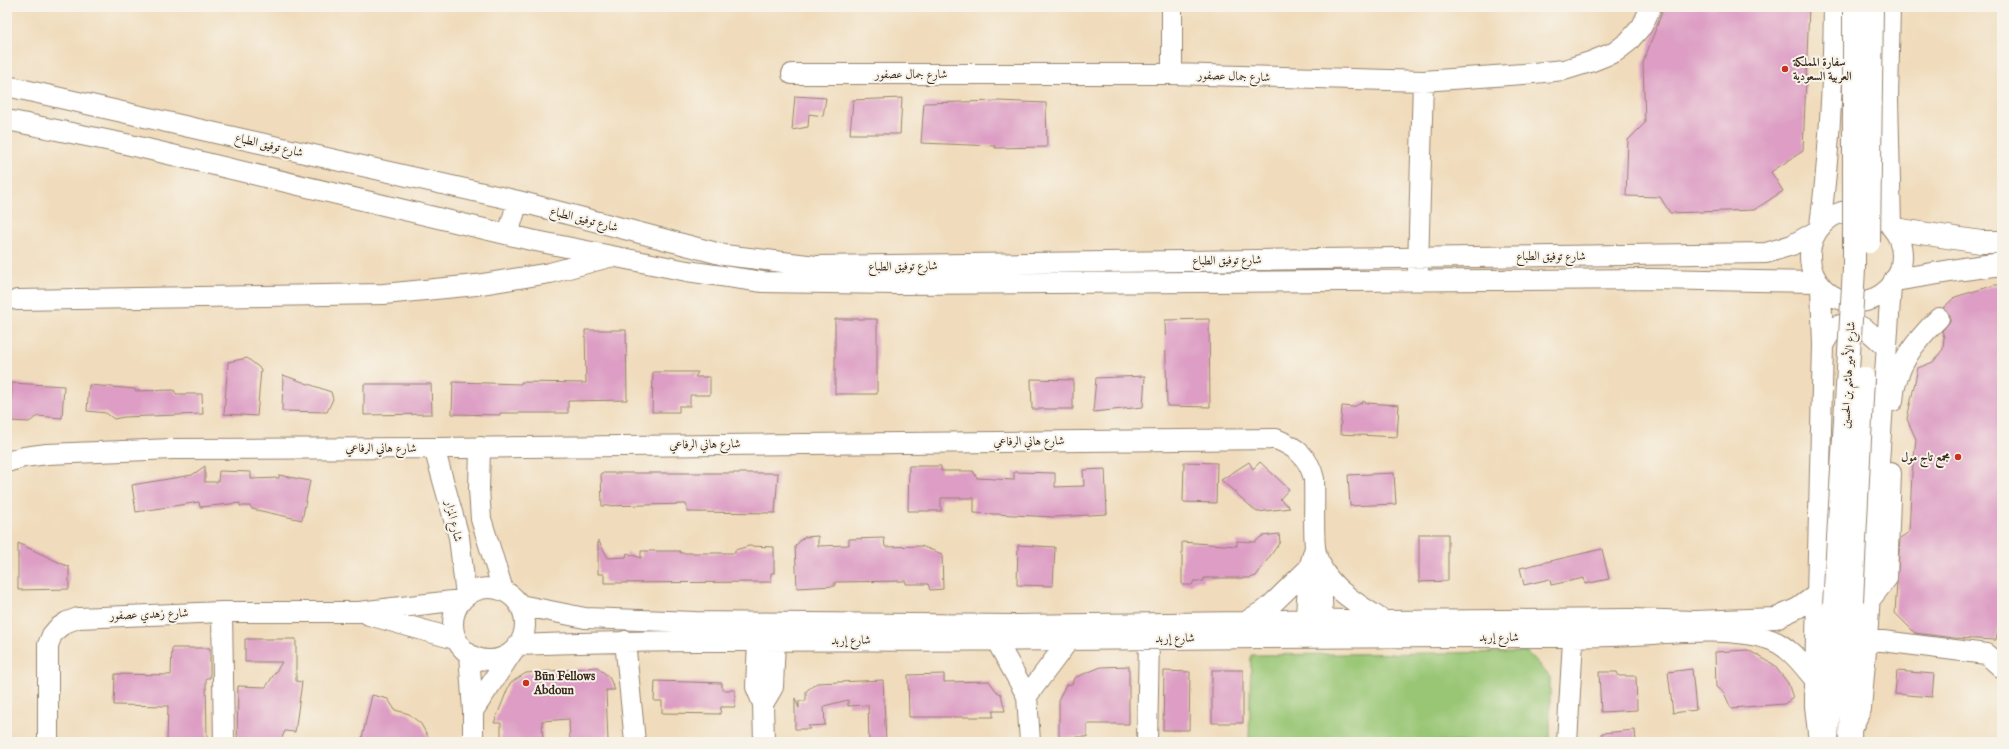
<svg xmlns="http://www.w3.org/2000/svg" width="2009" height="749" viewBox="0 0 2009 749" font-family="'IM FELL English',Amiri,serif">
  <rect width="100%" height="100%" fill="#f7f3e8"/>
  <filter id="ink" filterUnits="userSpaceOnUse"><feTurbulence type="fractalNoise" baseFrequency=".025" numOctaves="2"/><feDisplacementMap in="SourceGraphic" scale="8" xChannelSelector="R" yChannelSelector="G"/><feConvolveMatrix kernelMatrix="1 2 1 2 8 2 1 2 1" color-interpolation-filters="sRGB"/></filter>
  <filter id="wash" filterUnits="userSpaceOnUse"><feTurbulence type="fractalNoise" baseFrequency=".012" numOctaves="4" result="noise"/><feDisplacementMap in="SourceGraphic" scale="16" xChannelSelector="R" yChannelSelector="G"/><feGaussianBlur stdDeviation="0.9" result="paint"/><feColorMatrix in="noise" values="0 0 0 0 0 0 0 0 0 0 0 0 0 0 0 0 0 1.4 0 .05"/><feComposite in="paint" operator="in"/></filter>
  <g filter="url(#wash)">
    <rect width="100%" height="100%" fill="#f0dcbc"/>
    <path fill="#99c674" stroke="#6a7849" d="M1527,652L1550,677V742H1249L1251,655Z"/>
    <g id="blocks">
      <path fill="#dd9dc4" d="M1664,7H1809L1803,151L1771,172L1783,191L1754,210L1670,213L1660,197L1626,196L1628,140L1645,123L1643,63Z
        M795,96L826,98L823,116L809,114L808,127L792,130Z
        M902,98L900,134H850L853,100Z
        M998,101L1046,103L1047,147L995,148V146L921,143L924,103Z
        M1995,285H2002V612L1996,640L1954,638L1915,633L1895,613L1900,538L1909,532L1912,474L1916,439L1907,419L1918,368L1933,362L1943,349L1944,337L1942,331L1950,321V315L1943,308L1955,297Z
        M835,319H877V394H835Z
        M1209,319L1210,407L1167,406L1165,320Z
        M585,330H626L627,400L568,401V413H500V415L452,414L453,382L521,384V382L586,383Z
        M247,358L261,369L257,416L224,414L228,362Z
        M653,372H698L695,377H710V395H690V406H679V412H652Z
        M283,375L331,392L333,399L327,412L282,411Z
        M1145,376L1143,407L1093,412L1096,378Z
        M1031,379L1073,380V409H1032Z
        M12,383L64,386L62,418L38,416L29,422L10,421Z
        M364,384H431L432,414L364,415Z
        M89,385L135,389V391L174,390L176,394H202L203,414L124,417L114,419L106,413L87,411Z
        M1364,401L1366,403L1399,405L1397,437L1340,434L1342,406L1354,407Z
        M1184,462L1217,463L1216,503L1183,502Z
        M1249,462L1253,469L1260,462L1289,489L1280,499L1290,508L1257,512L1221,480Z
        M205,466V482H218L219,471L251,472V479L279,478V475L310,481L302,520L252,509L250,506H240V503L200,507L199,502L136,512L132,485L192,475Z
        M909,466H941V471H973L977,478L1014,480V472L1055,473V487L1084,486L1083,470L1105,469L1107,514L1054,517L974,513V498H941V511H908Z
        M601,473H778L775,513L688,512L686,504L602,506Z
        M1394,473L1396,504L1350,506L1348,475Z
        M1279,534L1280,542L1256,576L1250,578H1204V581H1194L1192,585H1182V542L1237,546V541L1255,542L1262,536Z
        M1419,534H1448V581L1419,582Z
        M818,536V546L849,545V539L884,538L885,547L921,546L942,554L943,589L930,590L928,584H906V581L835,582V586L797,588L795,546L804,537Z
        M598,540L608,558L626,557L627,553L641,558V551H680V553H735V550L749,546L774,547V573H771V582L604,583V574H598Z
        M18,543L69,567V589L18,590Z
        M1018,545L1055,547L1053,586L1017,585Z
        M1602,549L1609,579L1585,584L1584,578L1551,585L1550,579L1524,585L1520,568Z
        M245,639H296V681L302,682L295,732L285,731L280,742H237L238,686L266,687L282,662H245Z
        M172,648H210V678H206L207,742H167L168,706L114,705L115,674L171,675Z
        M1748,650L1773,664L1788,683L1793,698L1784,704L1731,708L1724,693L1716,687L1715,652Z
        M1129,666V724H1087V737H1059V698L1066,685L1072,684L1074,678L1101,667Z
        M597,667L609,677L615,690H606L608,742H570L569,719L542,721L543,742H501V723H494L510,683L526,673Z
        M1692,669L1696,710L1673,713L1668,672Z
        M1212,670H1243V723H1212Z
        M1164,671L1190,672L1189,730H1163Z
        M1897,671L1934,674L1932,697L1895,694Z
        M1599,672H1617L1619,676H1636L1637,710L1601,712Z
        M944,674V682L989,681L997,692L1001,694L1005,711H993V717H909L908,675Z
        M883,680L886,742H869L868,705L848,706V700L824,706L825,725L808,726L810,729H795V698L799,708V701H806V691L817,683Z
        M655,681L722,683V690H735V707H721L720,714L662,713V701H654Z
        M372,695L388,699L395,710L409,714L421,724L431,742H361Z
        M1635,730L1636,742H1602V733Z"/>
    </g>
  </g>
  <g filter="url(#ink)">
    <use href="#blocks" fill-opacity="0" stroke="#96836d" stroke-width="1"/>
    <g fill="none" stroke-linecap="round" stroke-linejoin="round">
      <g stroke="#96836d" stroke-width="22">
        <path id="minor" d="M1890,7L1888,98L1891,226
          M792,74H1172L1423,81L1523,74L1564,70L1590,62L1615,52L1628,42L1642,26L1651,7
          M1172,74V7
          M7,86L518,201L724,255L816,266L1766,253L1792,245L1815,232
          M7,120L126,144L531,240L687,271L763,282L894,284L1653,279L1817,282
          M1810 256a46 46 0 1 1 92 0a46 46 0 1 1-92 0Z
          M1820,225C1830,153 1833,80 1834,7
          M508,234L518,201
          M1418,269L1423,81
          M17,300L384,294L476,285L550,273L609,257
          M1823,345L1834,327C1860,318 1868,331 1886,347
          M1893,401C1895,367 1915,341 1939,318
          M480,447L479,489L481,519L503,590
          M434,448L459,537L466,596
          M7,462L24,457L47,454L173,449L434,448L1276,439C1296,447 1309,457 1314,479C1315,501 1313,525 1315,547C1319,583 1356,603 1384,621
          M1321,565L1323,631
          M453 624a36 36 0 1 1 72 0a36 36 0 1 1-72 0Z
          M1869,601L1887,578L1891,473
          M520,605L585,618L695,622L1014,625L1245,622L1305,619L1384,621L1631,619L1695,621L1776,618L1798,608L1816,595
          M222,612L224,742
          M369,615L455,639
          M1247,621L1269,607L1309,568
          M1305,632L1309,568L1315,548
          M1867,639L1986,654L2002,668
          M996,640L1027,696L1030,742
          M625,641L635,742
          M758,641L756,687L763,704L764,742
          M518,645C701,638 883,642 1066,640C1194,639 1321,637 1449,637C1511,637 1572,638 1634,635C1675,633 1725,627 1765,638C1787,643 1802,664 1815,680
          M469,654L473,711V742
          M1027,696L1069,640
          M763,704L773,687L775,641
          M473,711L513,651
          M1854,724L1861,709L1867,639L1891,286
          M48,742V645L52,635L58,628L67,622L78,618L222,612H359L461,600
          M1147,742L1149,639
          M1567,742L1574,624
          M1819,742L1815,706V680L1823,345L1821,287"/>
      </g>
      <g stroke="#96836d" stroke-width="24">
        <path id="major" d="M1894,229L1981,242H2002
          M1895,280L1963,269L2002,264"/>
      </g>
      <g stroke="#96836d" stroke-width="24">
        <path id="highway" d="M1827,742L1834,605
          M1850,742L1852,601"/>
      </g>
      <use href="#minor" stroke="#fff" stroke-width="20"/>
      <use href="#major" stroke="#fff" stroke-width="22"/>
      <use href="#highway" stroke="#fff" stroke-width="22"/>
      <g stroke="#96836d" stroke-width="24" stroke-linecap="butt">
        <path id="highway-bridge" d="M1869,242L1872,7
          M1852,601L1863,378
          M1834,605L1854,269V7"/>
      </g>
      <use href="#highway-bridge" stroke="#fff" stroke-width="22"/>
    </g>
  </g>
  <g fill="#c8321e" stroke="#f7f3e8" stroke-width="1.5">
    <circle cx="1785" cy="69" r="4"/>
    <circle cx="1958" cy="457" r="4"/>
    <circle cx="526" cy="683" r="4"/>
  </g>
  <g text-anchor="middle" stroke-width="4" stroke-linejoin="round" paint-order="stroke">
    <g font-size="12" font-weight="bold" fill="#3b2a1e" stroke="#f7f3e8" text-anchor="start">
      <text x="1793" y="66">سفارة المملكة<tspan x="1793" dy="14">العربية السعودية</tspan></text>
      <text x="1950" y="461" text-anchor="end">مجمع تاج مول</text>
      <text x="534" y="680">Būn Fellows<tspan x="534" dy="14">Abdoun</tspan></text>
    </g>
    <g font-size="12" fill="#3b2a1e" stroke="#f7f3e8">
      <text x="911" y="78">شارع جمال عصفور</text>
      <text transform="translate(1234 76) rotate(2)" y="4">شارع جمال عصفور</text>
      <text transform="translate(269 145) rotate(13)" y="4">شارع توفيق الطباع</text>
      <text transform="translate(584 219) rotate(14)" y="4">شارع توفيق الطباع</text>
      <text x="1551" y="260">شارع توفيق الطباع</text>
      <text transform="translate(1227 260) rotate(-1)" y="4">شارع توفيق الطباع</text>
      <text transform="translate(903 266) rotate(-1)" y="4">شارع توفيق الطباع</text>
      <text transform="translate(1848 375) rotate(-87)" y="4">شارع الأمير هاشم بن الحسين</text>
      <text transform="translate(1029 441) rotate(-1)" y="4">شارع هاني الرفاعي</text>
      <text transform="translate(705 444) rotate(-1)" y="4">شارع هاني الرفاعي</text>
      <text x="381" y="452">شارع هاني الرفاعي</text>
      <text transform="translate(454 521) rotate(77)" y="4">شارع المزار</text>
      <text transform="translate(149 614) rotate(-2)" y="4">شارع زهدي عصفور</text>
      <text x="1499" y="641">شارع إربد</text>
      <text transform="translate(1175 638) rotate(-1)" y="4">شارع إربد</text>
      <text transform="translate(851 640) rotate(-1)" y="4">شارع إربد</text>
    </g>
  </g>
  <rect width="2009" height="749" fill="none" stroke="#f7f3e8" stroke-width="24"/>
</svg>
